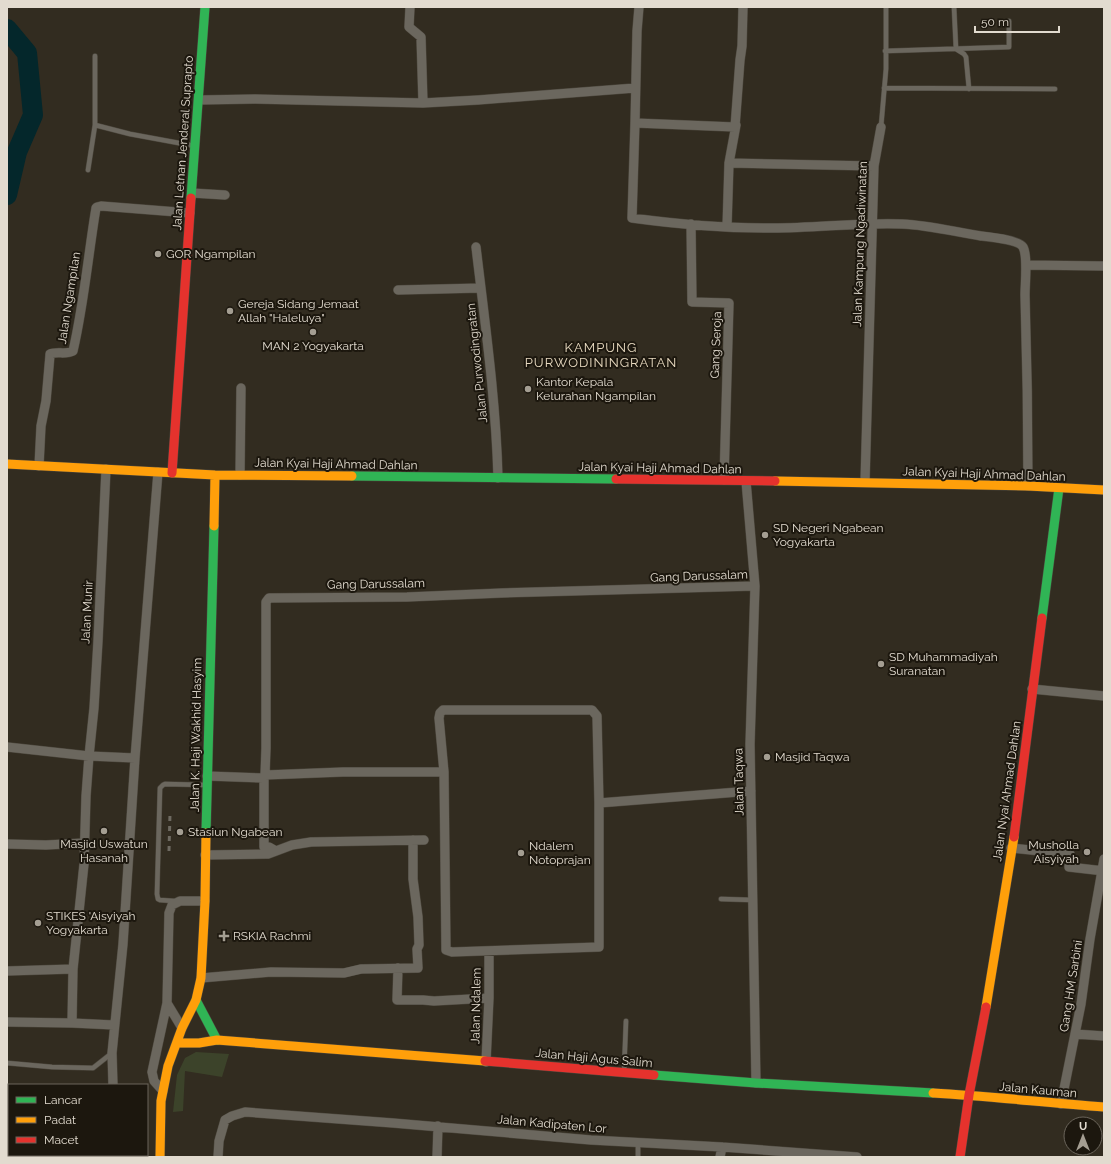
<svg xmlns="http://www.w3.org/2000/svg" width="1111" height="1164" viewBox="0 0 1111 1164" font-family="Raleway,sans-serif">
  <rect width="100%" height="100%" fill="#322c20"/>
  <path fill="#3c432a" d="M196,1052L229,1054L222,1077L185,1071L183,1111L173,1112L177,1075L185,1058Z"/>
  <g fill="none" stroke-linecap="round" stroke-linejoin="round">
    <path stroke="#04272b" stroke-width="20" d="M7,29L27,53L33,115L17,152L7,195"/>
    <g stroke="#4d483e" stroke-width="5.5">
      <path id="lane" d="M954,7L956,49L964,54L966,57L969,89
        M885,51L1009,47V21
        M884,88L1055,89
        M95,125L130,134L195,146
        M881,127L886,69V7
        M88,170L95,125V56
        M721,899L753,900
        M174,901L160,900L158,899L157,894L160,788L163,785L165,784L206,785
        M7,1063L52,1067L93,1068L112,1053
        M624,1072L626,1021
        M638,1157V1142"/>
    </g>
    <g stroke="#4d483e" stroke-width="10">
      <path id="street" d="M410,7L409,27L421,37L423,103
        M639,7L637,31L635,123L632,218C676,224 721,228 765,228C811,229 857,222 902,224C929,225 955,232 981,236C990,237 1019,240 1023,247C1028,256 1025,284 1025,295C1027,359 1028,422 1028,486
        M199,100L255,99L423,103L478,100L635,88
        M635,123L735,127L740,60L742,46L743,7
        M729,163L874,166
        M192,193L225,195
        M691,224L692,302L729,303L724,480
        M727,227L729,163L736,125
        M476,247C485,323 496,401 498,478
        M1026,265L1104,266
        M398,290L481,288
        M39,466L41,426L46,401L50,355V354C57,351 66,355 73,351C84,304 88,256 96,208L97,207L101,206L190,213
        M240,475L241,388
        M746,481L755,586L750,744L756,1083
        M865,482L874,166L881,127
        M1032,689L1104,696
        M443,710H592L597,716L599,803V947L452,952L446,950L444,772L439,718L440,713Z
        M7,747L89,756L135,758
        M265,775L343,772H444
        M207,776L264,778
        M599,803L751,791
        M7,844L46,845L84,843
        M1011,848L1070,854L1069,867L1104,871
        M268,854L276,851L269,847H264V780L265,775L266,748V602L269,598L407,597L502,593L755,586
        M205,855L268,854L292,845L311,842L424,840
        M398,968L397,1000H423L434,1001L489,998
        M7,971L73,969
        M201,978L271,972L344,973L361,969L418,968L417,949L419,945L418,917L413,879V840
        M167,1003L182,1028
        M7,1022L72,1023L114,1025
        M72,1023L73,969L84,864L86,796L89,756L94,708L98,641L106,469
        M1075,1034L1104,1036
        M486,1062L489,998V951
        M113,1085L112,1053L123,944L135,758L158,472
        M163,1091L154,1081L152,1072L167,1003L169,913L172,905L180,901H205
        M1061,1104L1081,1004L1090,939L1104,859
        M7,1134H9
        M114,1155V1157
        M44,1157V1155
        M218,1157L219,1141L225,1120L232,1116L245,1112L393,1123L591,1140L722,1147L857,1157
        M437,1157L438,1126
        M720,1157L722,1147"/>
    </g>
    <g stroke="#4d483e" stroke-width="10">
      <path id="fast" d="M191,198L205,7
        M352,476L616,479
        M1042,618L1059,488
        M206,833L214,526
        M196,1000L217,1040
        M654,1075L756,1083L933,1093"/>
    </g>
    <g stroke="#4d483e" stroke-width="10">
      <path id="slow" d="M7,464L215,475L352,476
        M775,481L1028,486L1104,490
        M214,526L215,475
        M986,1007L1014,837
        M177,1043H199L217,1040L485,1061
        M933,1093C990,1096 1047,1103 1104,1107
        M160,1157L161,1101L168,1066L182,1028L196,1000L201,978L205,901L206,833"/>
    </g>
    <g stroke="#4d483e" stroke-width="10">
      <path id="jam" d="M172,473L191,198
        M616,479L775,481
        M1014,837L1042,618
        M485,1061L654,1075
        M960,1157L969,1095L986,1007"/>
    </g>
    <use href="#lane" stroke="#6b675e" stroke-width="4.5"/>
    <use href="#street" stroke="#6b675e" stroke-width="9"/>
    <use href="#fast" stroke="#30b455" stroke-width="9"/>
    <use href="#slow" stroke="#ff9f0a" stroke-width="9"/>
    <use href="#jam" stroke="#e5322d" stroke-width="9"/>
    <path stroke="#6e6a61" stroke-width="3" stroke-dasharray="5 5" stroke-linecap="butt" d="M169,851L170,814"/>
  </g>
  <g fill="#a49e92" stroke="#1c170e" stroke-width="1.5">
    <circle cx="158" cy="254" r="4"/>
    <circle cx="230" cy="311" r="4"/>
    <circle cx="313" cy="332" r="4"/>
    <circle cx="528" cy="389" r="4"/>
    <circle cx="765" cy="535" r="4"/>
    <circle cx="881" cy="664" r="4"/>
    <circle cx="767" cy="757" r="4"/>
    <circle cx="104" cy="831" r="4"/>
    <circle cx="180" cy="832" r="4"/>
    <circle cx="1087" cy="852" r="4"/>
    <circle cx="521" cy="853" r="4"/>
    <circle cx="38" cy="923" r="4"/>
    <path d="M222 930h4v4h4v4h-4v4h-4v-4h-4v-4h4z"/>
  </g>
  <g text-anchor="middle" stroke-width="4" stroke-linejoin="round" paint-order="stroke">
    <g font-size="12" fill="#e2dbcf" stroke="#1c170e">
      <text transform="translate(183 143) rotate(-86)" y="4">Jalan Letnan Jenderal Suprapto</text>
      <text transform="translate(860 244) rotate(-88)" y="4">Jalan Kampung Ngadiwinatan</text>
      <text transform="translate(69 298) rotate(-81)" y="4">Jalan Ngampilan</text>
      <text transform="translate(716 345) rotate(-88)" y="4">Gang Seroja</text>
      <text transform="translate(477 363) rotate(-96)" y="4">Jalan Purwodingratan</text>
      <text transform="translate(336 464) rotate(1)" y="4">Jalan Kyai Haji Ahmad Dahlan</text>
      <text transform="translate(660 468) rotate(1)" y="4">Jalan Kyai Haji Ahmad Dahlan</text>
      <text transform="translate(984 474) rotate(2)" y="4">Jalan Kyai Haji Ahmad Dahlan</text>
      <text transform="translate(699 576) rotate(-2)" y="4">Gang Darussalam</text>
      <text transform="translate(376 584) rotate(-1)" y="4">Gang Darussalam</text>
      <text transform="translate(87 612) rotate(-87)" y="4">Jalan Munir</text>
      <text transform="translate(196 735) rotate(-89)" y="4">Jalan K. Haji Wakhid Hasyim</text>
      <text transform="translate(739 782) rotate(-91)" y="4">Jalan Taqwa</text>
      <text transform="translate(1007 791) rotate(-82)" y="4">Jalan Nyai Ahmad Dahlan</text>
      <text transform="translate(1071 986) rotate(-81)" y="4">Gang HM Sarbini</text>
      <text transform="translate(476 1006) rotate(-89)" y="4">Jalan Ndalem</text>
      <text transform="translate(594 1058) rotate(5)" y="4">Jalan Haji Agus Salim</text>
      <text transform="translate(1038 1090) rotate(5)" y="4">Jalan Kauman</text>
      <text transform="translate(552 1124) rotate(5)" y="4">Jalan Kadipaten Lor</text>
    </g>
    <g font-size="12" fill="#e2dbcf" stroke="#1c170e" text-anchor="start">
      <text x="166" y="258">GOR Ngampilan</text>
      <text x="238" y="308">Gereja Sidang Jemaat<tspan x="238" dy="14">Allah "Haleluya"</tspan></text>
      <text x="313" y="350" text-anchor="middle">MAN 2 Yogyakarta</text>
      <text x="536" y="386">Kantor Kepala<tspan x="536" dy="14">Kelurahan Ngampilan</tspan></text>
      <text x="773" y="532">SD Negeri Ngabean<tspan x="773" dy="14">Yogyakarta</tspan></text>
      <text x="889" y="661">SD Muhammadiyah<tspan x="889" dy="14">Suranatan</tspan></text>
      <text x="775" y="761">Masjid Taqwa</text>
      <text x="188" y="836">Stasiun Ngabean</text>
      <text x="104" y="848" text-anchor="middle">Masjid Uswatun<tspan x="104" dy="14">Hasanah</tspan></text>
      <text x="1079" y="849" text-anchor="end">Musholla<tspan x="1079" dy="14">Aisyiyah</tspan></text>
      <text x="529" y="850">Ndalem<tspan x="529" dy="14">Notoprajan</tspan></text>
      <text x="46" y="920">STIKES 'Aisyiyah<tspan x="46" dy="14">Yogyakarta</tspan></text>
      <text x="233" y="940">RSKIA Rachmi</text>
    </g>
    <g font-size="13" letter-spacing="1" fill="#e8dac0" stroke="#1c170e">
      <text x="601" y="352">KAMPUNG<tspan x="601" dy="15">PURWODININGRATAN</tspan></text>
    </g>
  </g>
  <rect width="1111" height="1164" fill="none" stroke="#e2dbcf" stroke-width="16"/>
  <rect x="8" y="1084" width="140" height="72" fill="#1c170e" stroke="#6b655b"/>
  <rect x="16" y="1097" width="20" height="6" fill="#30b455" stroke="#6b655b"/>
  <text x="44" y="1104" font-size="12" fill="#e2dbcf">Lancar</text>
  <rect x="16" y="1117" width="20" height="6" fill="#ff9f0a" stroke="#6b655b"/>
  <text x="44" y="1124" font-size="12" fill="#e2dbcf">Padat</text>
  <rect x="16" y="1137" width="20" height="6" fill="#e5322d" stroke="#6b655b"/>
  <text x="44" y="1144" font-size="12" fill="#e2dbcf">Macet</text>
  <g transform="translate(1083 1136)"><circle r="19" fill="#1c170e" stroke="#6b655b"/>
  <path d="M0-3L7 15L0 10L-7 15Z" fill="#a49e92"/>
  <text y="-6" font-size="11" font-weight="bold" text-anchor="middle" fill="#e2dbcf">U</text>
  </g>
  <path d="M975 26v6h84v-6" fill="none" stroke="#e2dbcf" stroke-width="2"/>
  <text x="981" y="26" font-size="12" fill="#e2dbcf" stroke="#1c170e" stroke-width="3" paint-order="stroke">50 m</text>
</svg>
